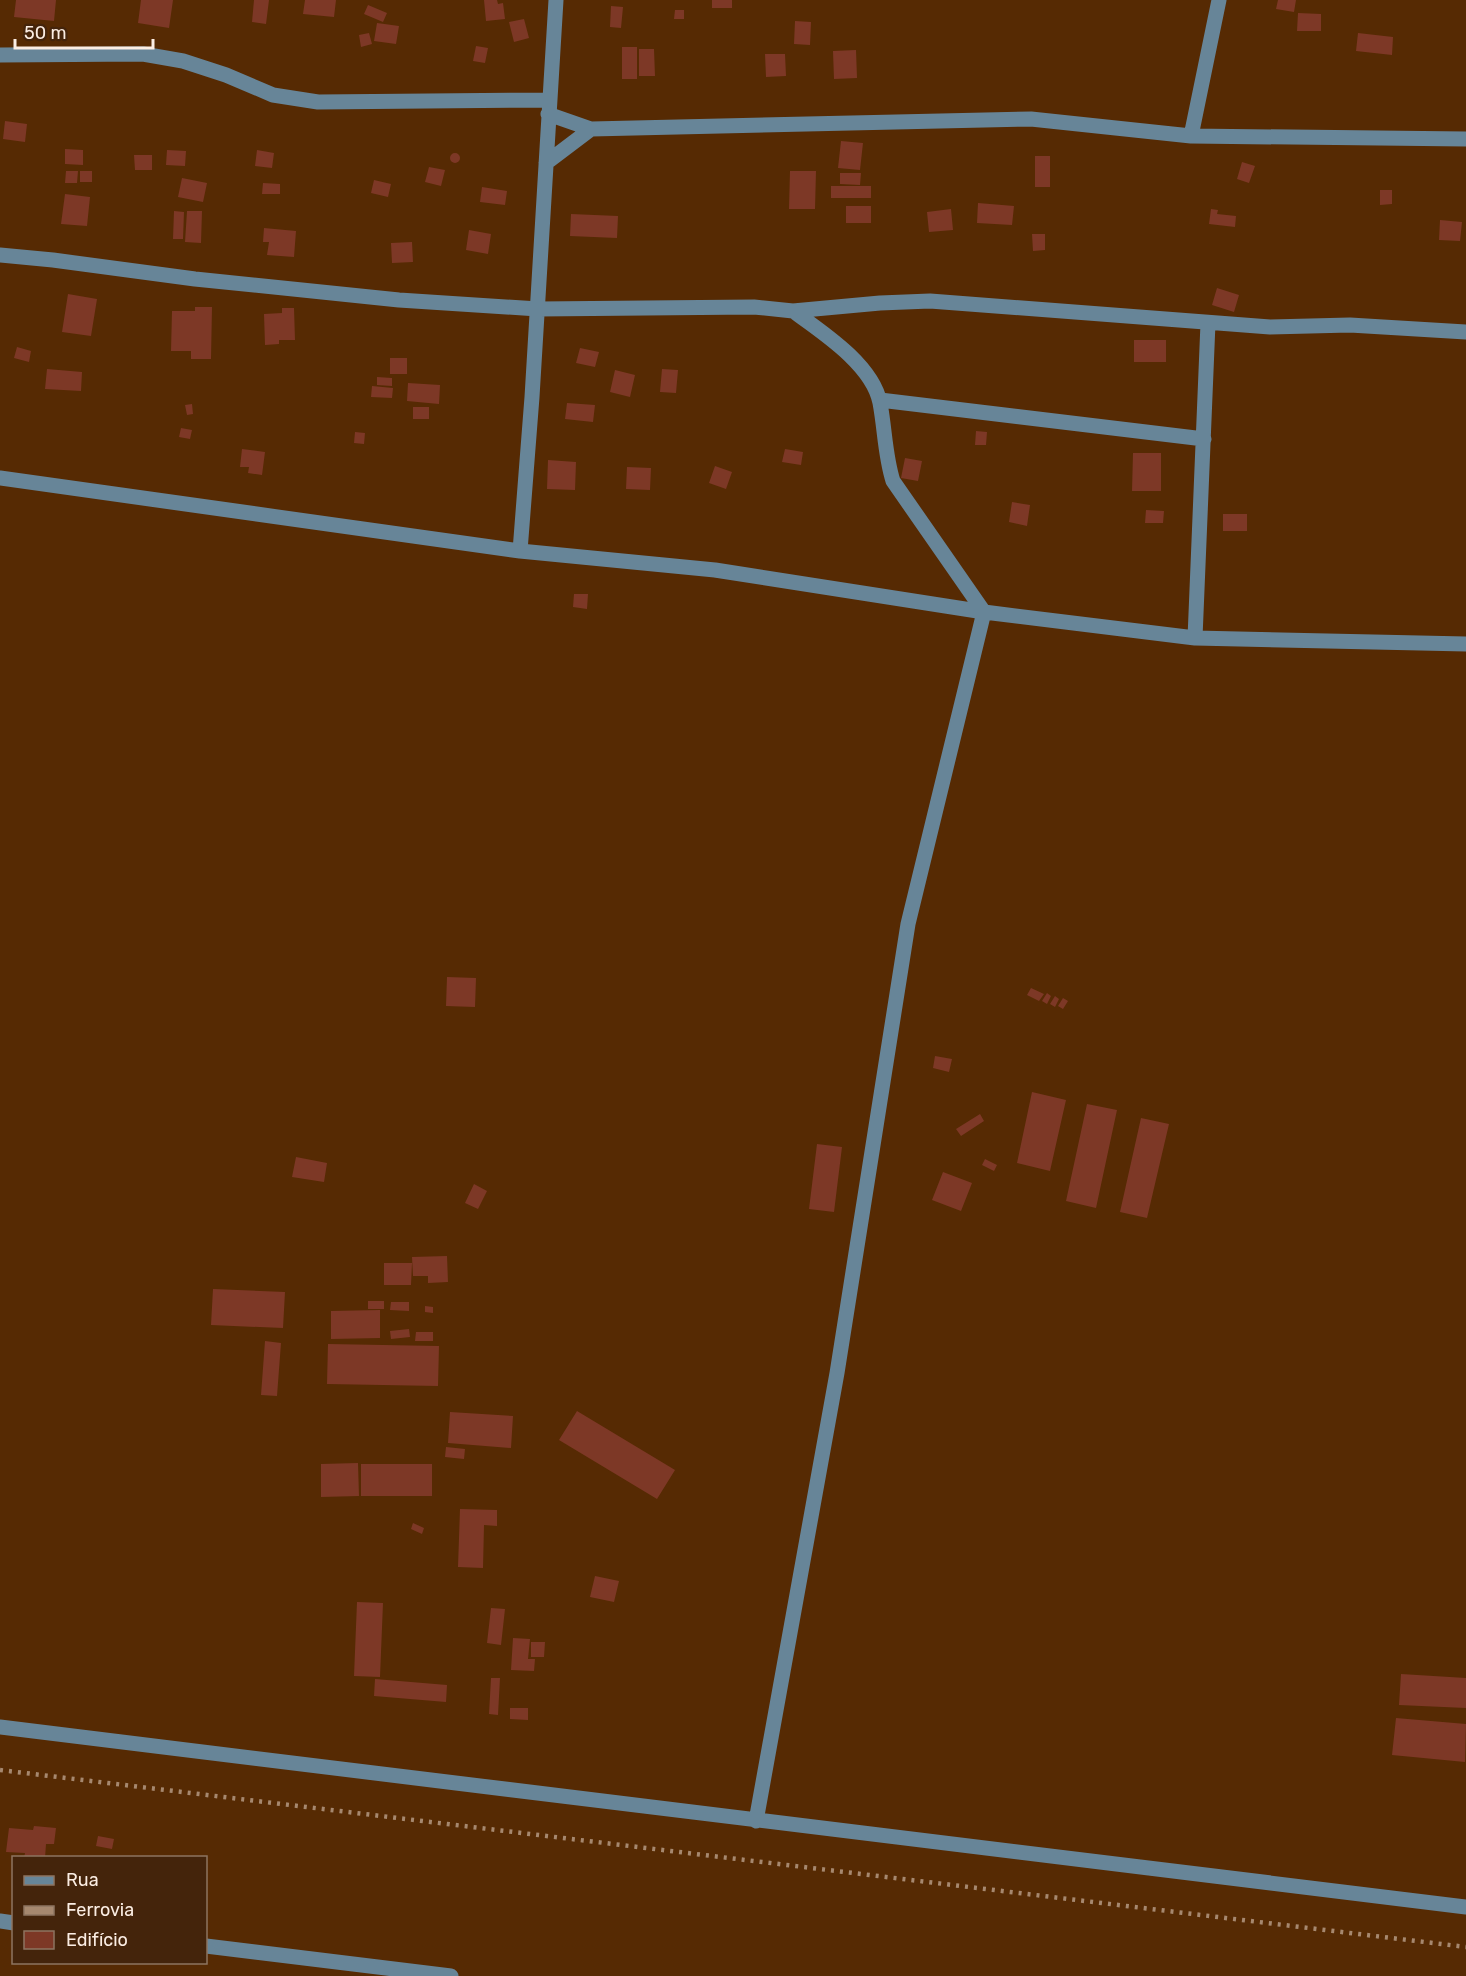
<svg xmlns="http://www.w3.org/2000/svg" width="1466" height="1976" viewBox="0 0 1466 1976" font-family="Rubik,sans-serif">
  <rect width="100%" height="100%" fill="#562a03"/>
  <path fill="#7d3826" d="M16,0H56L54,21L14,17Z
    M141,0H173L169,28L138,23Z
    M254,0H269L266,24L252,22Z
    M305,0H336L334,17L303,14Z
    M484,0H497L498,4L503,3L505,19L486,21Z
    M712,0H732V8H712Z
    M1278,0H1296L1294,12L1276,9Z
    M368,5L387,13L383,22L364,14Z
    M611,6L623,7L621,28L610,27Z
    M675,10H684V19H674Z
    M1298,13L1321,14V31H1297Z
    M524,19L529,38L514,42L509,22Z
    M795,21L811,22L810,45L794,44Z
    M377,23L399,26L396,44L374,41Z
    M369,33L372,44L361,47L359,35Z
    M1358,33L1393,37L1392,55L1356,51Z
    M476,46L488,48L485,63L473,61Z
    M622,47H637V79H622Z
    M639,49H654L655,76H639Z
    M856,50L857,78L834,79L833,51Z
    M765,54H785L786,76L766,77Z
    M5,121L27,124L25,142L3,139Z
    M841,141L863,143L860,170L838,168Z
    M65,149L83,150V165L65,164Z
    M167,150L186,151L185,166L166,165Z
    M257,150L274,153L272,168L255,166Z
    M450 158a5 5 0 1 1 10 0a5 5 0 1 1-10 0Z
    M134,155H152V170H135Z
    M1035,156H1050V187H1035Z
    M1242,162L1255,166L1249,183L1237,179Z
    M429,167L445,170L441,186L425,182Z
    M66,171H78L77,183H65Z
    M80,171H92V182H80Z
    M790,171H816L815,209H789Z
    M840,173H861L860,185L840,184Z
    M182,178L207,183L203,202L178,197Z
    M374,180L391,184L388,197L371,193Z
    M263,183L280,184V194H262Z
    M831,186H871V198H831Z
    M482,187L507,191L505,205L480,202Z
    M1380,190H1392V204L1380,205Z
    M65,194L90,197L87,226L61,224Z
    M978,203L1014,206L1012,225L977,223Z
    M846,206H871V223H846Z
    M951,209L953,230L929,232L927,212Z
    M1211,209L1218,210L1217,214L1236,216L1235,227L1209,224Z
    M174,211L184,212L183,239H173Z
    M187,211H202L201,243L185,242Z
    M571,214L618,216L617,238L570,236Z
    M1440,220L1462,222L1460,241L1439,240Z
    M264,228L296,231L294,257L267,255L269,242H263Z
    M469,230L491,234L488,254L466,250Z
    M1032,234H1045V250L1033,251Z
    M412,242L413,262L392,263L391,243Z
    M1217,288L1239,295L1234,312L1212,305Z
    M68,294L97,299L91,336L62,332Z
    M195,307H212L211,359H191V351H171L172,311H195Z
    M282,308H294L295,340H279V344L265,345L264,314L282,313Z
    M1134,340H1166V362H1134Z
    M17,347L31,351L29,362L14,358Z
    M580,348L599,352L595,367L576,363Z
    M390,358H407V374H390Z
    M47,369L82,372L81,391L45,389Z
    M662,369L678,370L676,393L660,392Z
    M615,370L635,375L630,397L610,392Z
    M377,377L392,378V386L377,385Z
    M408,383L440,385L439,404L407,401Z
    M372,386L393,388L392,398L371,397Z
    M567,403L595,405L593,422L565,419Z
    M192,404L193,414L187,415L185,405Z
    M413,407H429V419H413Z
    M181,428L192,430L190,439L179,437Z
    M976,431L987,432L986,445H975Z
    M355,432L365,433L364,444L354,443Z
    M242,449L265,452L262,475L248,473L249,467H240Z
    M785,449L803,452L801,465L782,462Z
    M1133,453H1161V491H1132Z
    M905,458L922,461L918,481L901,478Z
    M548,460L576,462L575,490L547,489Z
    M715,466L732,472L726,489L709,483Z
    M627,467L651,468L650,490L626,489Z
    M1012,502L1030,505L1027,526L1009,522Z
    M1146,510L1164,511L1163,523H1145Z
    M1223,514H1247V531H1223Z
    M574,594H588L587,609L573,607Z
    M447,977L476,978L475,1007L446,1006Z
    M1031,988L1044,994L1039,1001L1027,995Z
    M1047,993L1051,996L1047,1004L1042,1001Z
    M1055,996L1059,999L1055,1007L1050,1004Z
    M1063,998L1068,1001L1063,1009L1058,1006Z
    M935,1056L952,1059L949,1072L933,1068Z
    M1032,1092L1066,1100L1050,1171L1017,1163Z
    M1087,1104L1117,1110L1096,1208L1066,1201Z
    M980,1114L984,1121L961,1136L956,1129Z
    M1141,1118L1169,1124L1147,1218L1120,1212Z
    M817,1144L842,1147L834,1212L809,1209Z
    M296,1157L327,1163L324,1182L292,1177Z
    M985,1159L997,1165L994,1171L982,1165Z
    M943,1172L972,1183L961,1211L932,1200Z
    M474,1184L487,1191L478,1209L465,1203Z
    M447,1256L448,1282L428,1283V1276H413L412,1257Z
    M384,1263H412L411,1285H384Z
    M213,1289L285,1292L283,1328L211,1325Z
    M368,1301H384V1309H368Z
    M391,1302H409V1311L390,1310Z
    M425,1306L433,1307V1313L425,1312Z
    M380,1310V1338L331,1339V1311Z
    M409,1329L410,1337L391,1339L390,1331Z
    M416,1332H433V1341H415Z
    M265,1341L281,1343L277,1396L261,1395Z
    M328,1344L439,1346L438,1386L327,1384Z
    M577,1411L675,1470L657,1499L559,1440Z
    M450,1412L513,1416L511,1448L448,1443Z
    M446,1447L465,1449L464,1459L445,1457Z
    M358,1463L359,1496L321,1497V1464Z
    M361,1464H432V1496H361Z
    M460,1509L497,1510V1526L484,1525L483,1568L458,1567Z
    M413,1523L424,1528L422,1534L411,1529Z
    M595,1576L619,1581L614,1602L590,1597Z
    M357,1602L383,1603L380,1677L354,1676Z
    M491,1608L505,1609L501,1645L487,1643Z
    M513,1638L530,1639L528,1659H535L534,1671L511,1670Z
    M531,1642H545L544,1657H531Z
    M1401,1674L1466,1678V1708L1399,1705Z
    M491,1678H500L498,1715L489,1714Z
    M375,1679L447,1685L446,1702L374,1696Z
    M510,1708H528V1720L510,1719Z
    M1396,1718L1466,1724L1465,1762L1392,1755Z
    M34,1826L56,1828L54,1844H46L45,1858H24L25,1853L6,1852L9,1828L33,1830Z
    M98,1836L114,1839L112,1849L96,1846Z"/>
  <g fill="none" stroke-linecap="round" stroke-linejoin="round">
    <path stroke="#678598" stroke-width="15" d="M0,55L143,54L183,61L226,75L273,95L318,102L548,100
      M548,114L591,129L1031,119L1191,136L1466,139
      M1191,136L1219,0
      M546,163L591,129
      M0,255L53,260L195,279L399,300L538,309L754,307L793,311L880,303L930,301L1270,327L1350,325L1466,332
      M880,400L1204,439
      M0,478L520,551L715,570L984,612L1195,638L1466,644
      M520,551L532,397L556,0
      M1195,638L1208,323
      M0,1727L1466,1907
      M756,1821L837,1373L908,924L984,612L893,481C885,456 885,430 880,403C873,365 822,332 793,311
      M0,1921L14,1923
      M206,1946L451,1976"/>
    <path stroke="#a6886f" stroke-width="4.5" stroke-dasharray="3 6" stroke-linecap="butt" d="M0,1770L1466,1947"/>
  </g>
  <rect x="12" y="1856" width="195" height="108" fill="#44240b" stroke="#8d7461" stroke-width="1.5"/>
  <rect x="24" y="1876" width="30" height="9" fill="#678598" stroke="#8d7461" stroke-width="1.5"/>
  <text x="66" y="1886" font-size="18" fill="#fbede3">Rua</text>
  <rect x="24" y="1906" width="30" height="9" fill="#a6886f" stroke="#8d7461" stroke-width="1.5"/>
  <text x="66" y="1916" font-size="18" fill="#fbede3">Ferrovia</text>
  <rect x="24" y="1931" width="30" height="18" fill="#7d3826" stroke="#8d7461" stroke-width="1.5"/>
  <text x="66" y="1946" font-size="18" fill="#fbede3">Edifício</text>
  <path d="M15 39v9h138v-9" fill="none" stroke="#fbede3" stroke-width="3"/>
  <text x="24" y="39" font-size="18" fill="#fbede3" stroke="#44240b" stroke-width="4.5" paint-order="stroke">50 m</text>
</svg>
